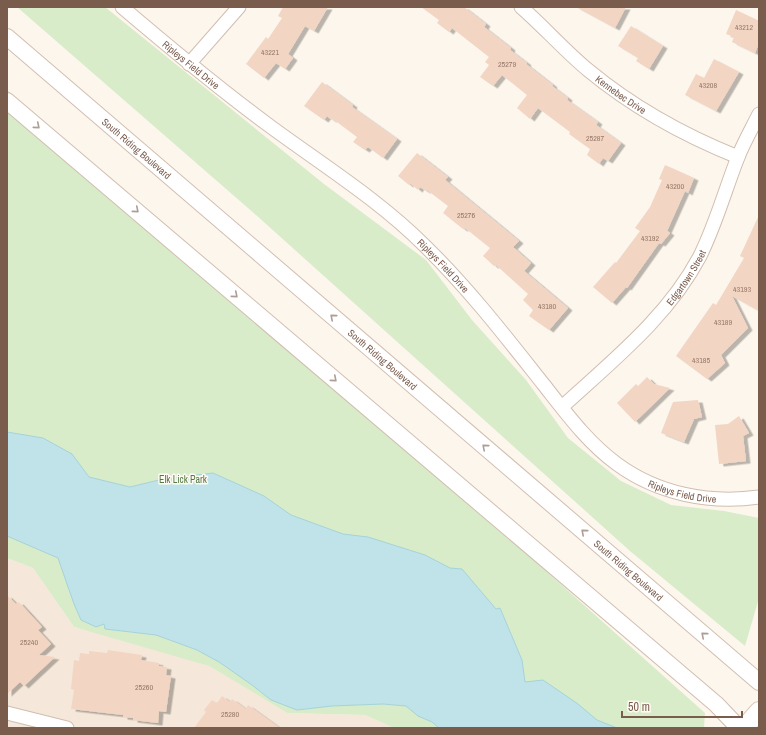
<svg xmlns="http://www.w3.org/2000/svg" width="766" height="735" viewBox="0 0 766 735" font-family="'Archivo Narrow',sans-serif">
  <defs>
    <filter id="shadow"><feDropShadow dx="4.5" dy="2.5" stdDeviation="0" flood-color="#0004"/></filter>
  </defs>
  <rect width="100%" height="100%" fill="#fdf6ec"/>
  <path fill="#f5e8da" d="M7,558L33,568L74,627L134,642L209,666L287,713L365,715L394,728H7Z"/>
  <path fill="#d8ecc9" d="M17,7H105L324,184L426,260L472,320L526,380L568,438L621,481L671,505L724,511L759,518V598L745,646L630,551L256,215Z
    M7,90L705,713L704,728H394L365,715L287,713L209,666L74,627L33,568L7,558Z"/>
  <path fill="#bfe3e8" stroke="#a5d3da" d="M7,432L43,438L72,454L89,477L130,487L163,479L213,473L264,496L291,515L343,534L368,537L425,555L450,568L462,569L496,609L500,608L522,660L525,682L543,680L578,704L597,720L617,728H439L432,722L418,716L406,706L383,704L332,706L297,710L271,700L252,685L219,662L197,650L156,635L105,629L104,624L96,627L81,620L74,604L58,558L7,536Z"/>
  <path fill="#f3d5c3" filter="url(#shadow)" d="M283,7H328L314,31L305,26L288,54L293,58L285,69L276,63L264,78L246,64L266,37L268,39L282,18L278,16Z
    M421,7H464L486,24L484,27L511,48L510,50L527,63L526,64L553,85L552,86L568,98L567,100L598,122L596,125L621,143L608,161L603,158L599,164L587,155L590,149L569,134L570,132L538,108L530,119L517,108L527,95L502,75L493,86L480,77L489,65L485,62L489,57L452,28L449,32L437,23L439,20Z
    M576,7H626L615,28Z
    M736,10L759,21V43L755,53L732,42L734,37L726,34Z
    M631,26L663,46L649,69L636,61L638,58L618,46Z
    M714,59L739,72L716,111L685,95L696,74L704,78Z
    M322,82L353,105L352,107L397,139L383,158L368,147L365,150L353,142L357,137L333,119L332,120L327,116L324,120L304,106Z
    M417,153L448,177L445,180L519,241L513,247L531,263L524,271L568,308L549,330L529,316L533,310L523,300L528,294L496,265L494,266L483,256L490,248L465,228L463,229L443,213L448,206L427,190L426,191L420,187L418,190L410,183L409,185L398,176Z
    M665,165L694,178L688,193L685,191L667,231L670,233L661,244L659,243L627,288L626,287L612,303L593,287L615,262L616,263L640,231L635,228L650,207L662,180L659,179Z
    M759,215V311L732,296L748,328L721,355L725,363L707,379L676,356L713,303L716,305L744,258L740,256Z
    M647,377L654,384L670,388L635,422L617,403L636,384L638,386Z
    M698,400L702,417L694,419L684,442L661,433L673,402Z
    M739,416L749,433L743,436L746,461L719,464L715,425L728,424Z
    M7,595L16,604L19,602L42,627L38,630L51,644L39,655L55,657L24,686L20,682L7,694Z
    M108,650L142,655L141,660L159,663V666L167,667L166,675L171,676L166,712L159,711L158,723L133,720V718L123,717V715L71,709L74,690L71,689L74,660L79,661L80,653L89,654V651L107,653Z
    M222,696L230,702L232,699L246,709L248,705L280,728H194L206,712L204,710L212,700L217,703Z"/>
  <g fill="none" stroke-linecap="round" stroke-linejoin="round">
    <g stroke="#d1beb0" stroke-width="15">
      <g id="minor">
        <path id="s1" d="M122,7C169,47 217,87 267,124C321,164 378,199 425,246C469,289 506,337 544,385C566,413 588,443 617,464C658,494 709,504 759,497"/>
        <path id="s2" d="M521,7C544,27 564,50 588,70C634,108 683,135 738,157"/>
        <path d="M189,64L239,7"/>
        <path id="s3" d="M562,407C612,361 668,317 700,256C716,224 725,190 738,157C744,142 752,128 759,114"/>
        <path d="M7,713L67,728"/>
      </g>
    </g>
    <g stroke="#d1beb0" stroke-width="18">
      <g id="tertiary">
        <path id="s4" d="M7,37L759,682"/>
        <path d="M7,101L716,704L739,728"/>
      </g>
    </g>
    <g stroke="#d6c0b0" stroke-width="20">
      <path id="secondary" d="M744,728L759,711"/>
    </g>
    <use href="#minor" stroke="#fff" stroke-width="13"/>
    <use href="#tertiary" stroke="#fff" stroke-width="16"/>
    <use href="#secondary" stroke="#fff" stroke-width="18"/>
  </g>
  <defs><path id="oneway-chevron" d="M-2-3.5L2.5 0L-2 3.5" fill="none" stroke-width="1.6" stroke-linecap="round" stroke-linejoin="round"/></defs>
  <g stroke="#af9d94">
    <use href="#oneway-chevron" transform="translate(37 126) rotate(40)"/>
    <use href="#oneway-chevron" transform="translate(136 210) rotate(40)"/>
    <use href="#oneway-chevron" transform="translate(235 295) rotate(40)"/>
    <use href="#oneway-chevron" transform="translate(333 317) rotate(-139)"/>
    <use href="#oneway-chevron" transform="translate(334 379) rotate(40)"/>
    <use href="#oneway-chevron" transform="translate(485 447) rotate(-139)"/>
    <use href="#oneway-chevron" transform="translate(584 532) rotate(-139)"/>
    <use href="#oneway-chevron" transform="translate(704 635) rotate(-139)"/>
  </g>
  <g text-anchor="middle" stroke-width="3" stroke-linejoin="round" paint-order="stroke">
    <g font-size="8" fill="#987a6a">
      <text x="744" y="30">43212</text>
      <text x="270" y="55">43221</text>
      <text x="507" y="67">25279</text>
      <text x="708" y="88">43208</text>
      <text x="595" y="141">25287</text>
      <text x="675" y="189">43200</text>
      <text x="466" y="218">25276</text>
      <text x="650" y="241">43192</text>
      <text x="742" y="292">43193</text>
      <text x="547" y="309">43180</text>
      <text x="723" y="325">43189</text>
      <text x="701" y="363">43185</text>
      <text x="29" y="645">25240</text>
      <text x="144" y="690">25260</text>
      <text x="230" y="717">25280</text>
    </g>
    <g font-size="10" fill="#7a5c4d" stroke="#fffaf3">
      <text dy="4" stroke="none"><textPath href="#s1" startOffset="90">Ripleys Field Drive</textPath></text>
      <text dy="4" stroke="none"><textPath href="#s2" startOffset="133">Kennebec Drive</textPath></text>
      <text dy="4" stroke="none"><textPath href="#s4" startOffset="171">South Riding Boulevard</textPath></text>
      <text dy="4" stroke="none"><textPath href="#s1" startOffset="413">Ripleys Field Drive</textPath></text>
      <text dy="4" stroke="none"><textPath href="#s3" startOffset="180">Edgartown Street</textPath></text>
      <text dy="4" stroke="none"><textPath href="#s4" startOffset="495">South Riding Boulevard</textPath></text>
      <text dy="4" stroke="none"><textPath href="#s1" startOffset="749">Ripleys Field Drive</textPath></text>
      <text dy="4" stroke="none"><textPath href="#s4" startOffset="819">South Riding Boulevard</textPath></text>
    </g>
    <g font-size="10" fill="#537a41" stroke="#fffaf3">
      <text x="183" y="483">Elk Lick Park</text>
    </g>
  </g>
  <rect width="766" height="735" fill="none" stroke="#7a5c4d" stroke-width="16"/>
  <path d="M622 711v6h120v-6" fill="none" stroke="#7a5c4d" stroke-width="2"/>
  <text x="628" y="711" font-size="12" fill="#7a5c4d" stroke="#fffaf3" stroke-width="3" paint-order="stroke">50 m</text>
</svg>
